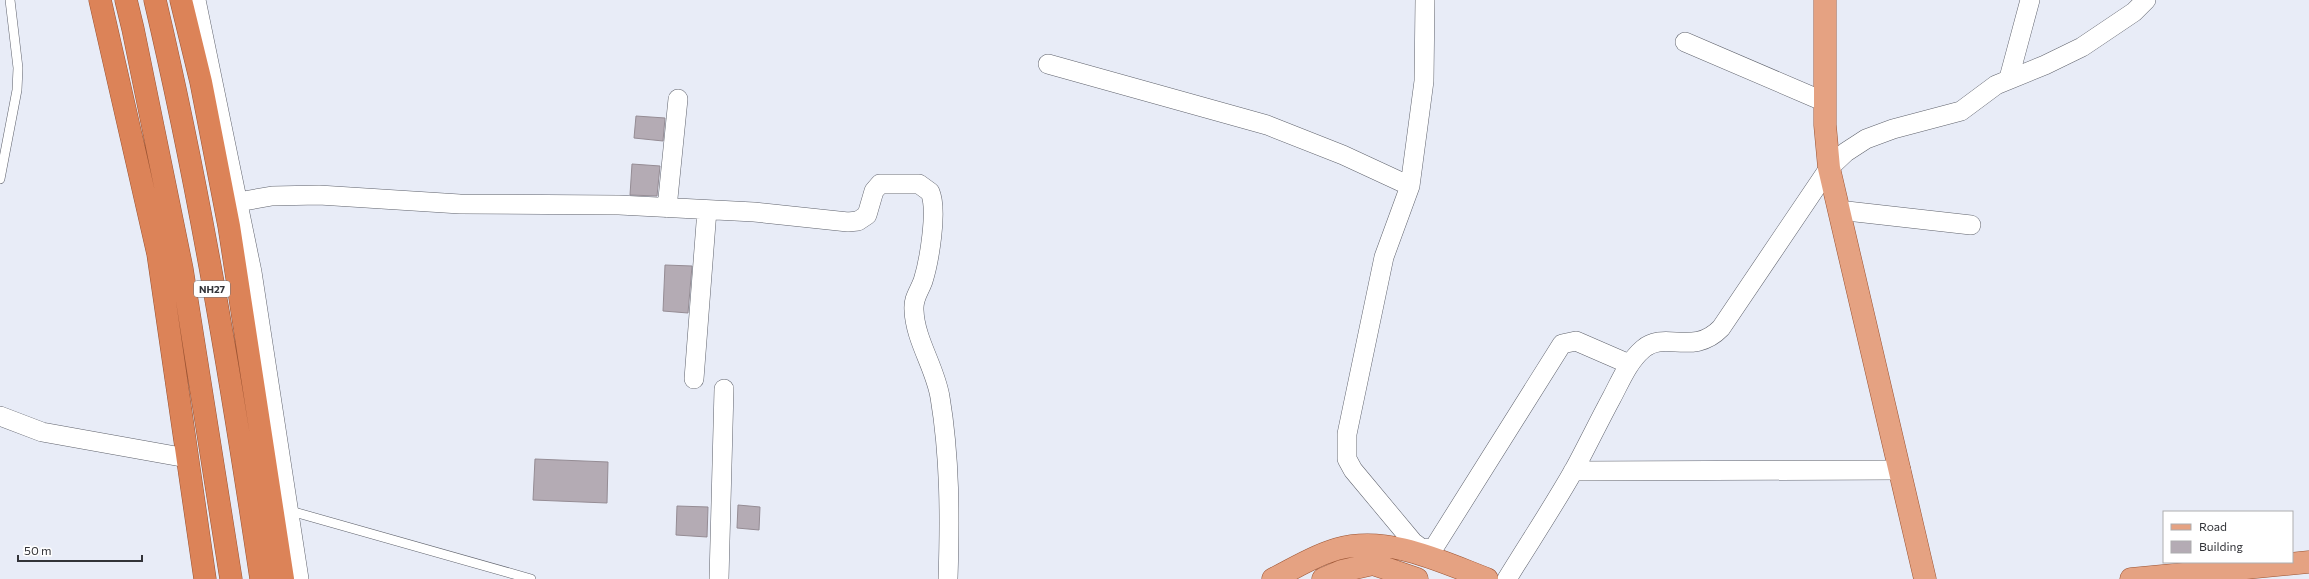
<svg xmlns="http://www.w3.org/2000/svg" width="2309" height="579" viewBox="0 0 2309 579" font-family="Commissioner,sans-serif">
  <rect width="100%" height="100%" fill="#e8ecf7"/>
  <path fill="#b4abb4" stroke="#958c94" d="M636,116L665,118L663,141L634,138Z
    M632,164L660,166L657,196L630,195Z
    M665,265L692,266L688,313L663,311Z
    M535,459L608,462L607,503L533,500Z
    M738,505L760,507L759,530L737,528Z
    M677,506L708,507L707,537L676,535Z"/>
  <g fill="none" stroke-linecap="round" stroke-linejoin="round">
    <g stroke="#5f626c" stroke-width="10">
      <path id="service" d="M0,179L17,90L18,68L10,0
        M287,510L531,579"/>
    </g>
    <g stroke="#5f626c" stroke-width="20">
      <path id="minor" d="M196,0L252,272L299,579
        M1425,0L1424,81L1410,186L1384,257L1347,434V459L1353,470L1413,542L1421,548L1430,549L1435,546L1562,344L1576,341L1629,364
        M1685,42L1825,102
        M1048,64L1267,125L1343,155L1410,186
        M2009,78L2030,0
        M238,202L272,196L319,195L460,204L619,205L754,212L848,222L858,221L867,215L874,191L880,184H919L930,192C938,210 929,262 923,281C919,292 913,298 914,310C915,340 935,367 940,397C950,457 950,518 948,579
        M667,208L678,99
        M1838,210L1971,225
        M694,379L707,210
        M0,416L42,432L187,458
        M1573,471L1901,470
        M719,579L724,389
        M1507,579C1529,543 1553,507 1574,470C1587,446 1599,421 1612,397C1621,380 1628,362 1643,349C1665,330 1693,357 1721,328L1829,168L1846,152L1866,139L1893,129L1961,111L1996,85L2045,65L2082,47L2134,12L2146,0"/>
    </g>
    <g stroke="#9b5332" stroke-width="23">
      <path id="primary" d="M1825,0V125L1829,168L1925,579
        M1273,579C1293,569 1315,555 1337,549C1388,535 1440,561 1487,579
        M1323,579L1342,571L1373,564L1417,579
        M2131,579L2309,562"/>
    </g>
    <g stroke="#9b5332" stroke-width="23">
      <path id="trunk" d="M100,0L158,254L205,579
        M126,0L133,29L182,269L231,579
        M155,0C200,191 232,385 261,579
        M181,0L201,82L229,226L283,579"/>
    </g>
    <use href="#service" stroke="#fff" stroke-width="9"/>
    <use href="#minor" stroke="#fff" stroke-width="19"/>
    <use href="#primary" stroke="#e5a282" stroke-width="22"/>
    <use href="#trunk" stroke="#dc8358" stroke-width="22"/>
  </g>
  <g text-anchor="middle" stroke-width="3" stroke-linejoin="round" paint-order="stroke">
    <rect fill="#fff" stroke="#707074" stroke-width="1" x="194" y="281" width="36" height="16" rx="3"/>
    <g font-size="10" font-weight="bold" fill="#323338">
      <text x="212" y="293">NH27</text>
    </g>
  </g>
  <rect x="2163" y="511" width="130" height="52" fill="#ffffff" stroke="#adadaf"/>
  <rect x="2171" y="524" width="20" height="6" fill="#e5a282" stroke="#adadaf"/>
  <text x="2199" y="531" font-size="12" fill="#323338">Road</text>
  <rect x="2171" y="541" width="20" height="12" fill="#b4abb4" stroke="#adadaf"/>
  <text x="2199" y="551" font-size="12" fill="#323338">Building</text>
  <path d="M18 555v6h124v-6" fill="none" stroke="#323338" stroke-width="2"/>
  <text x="24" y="555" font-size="12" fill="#323338" stroke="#ffffff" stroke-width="3" paint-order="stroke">50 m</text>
</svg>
